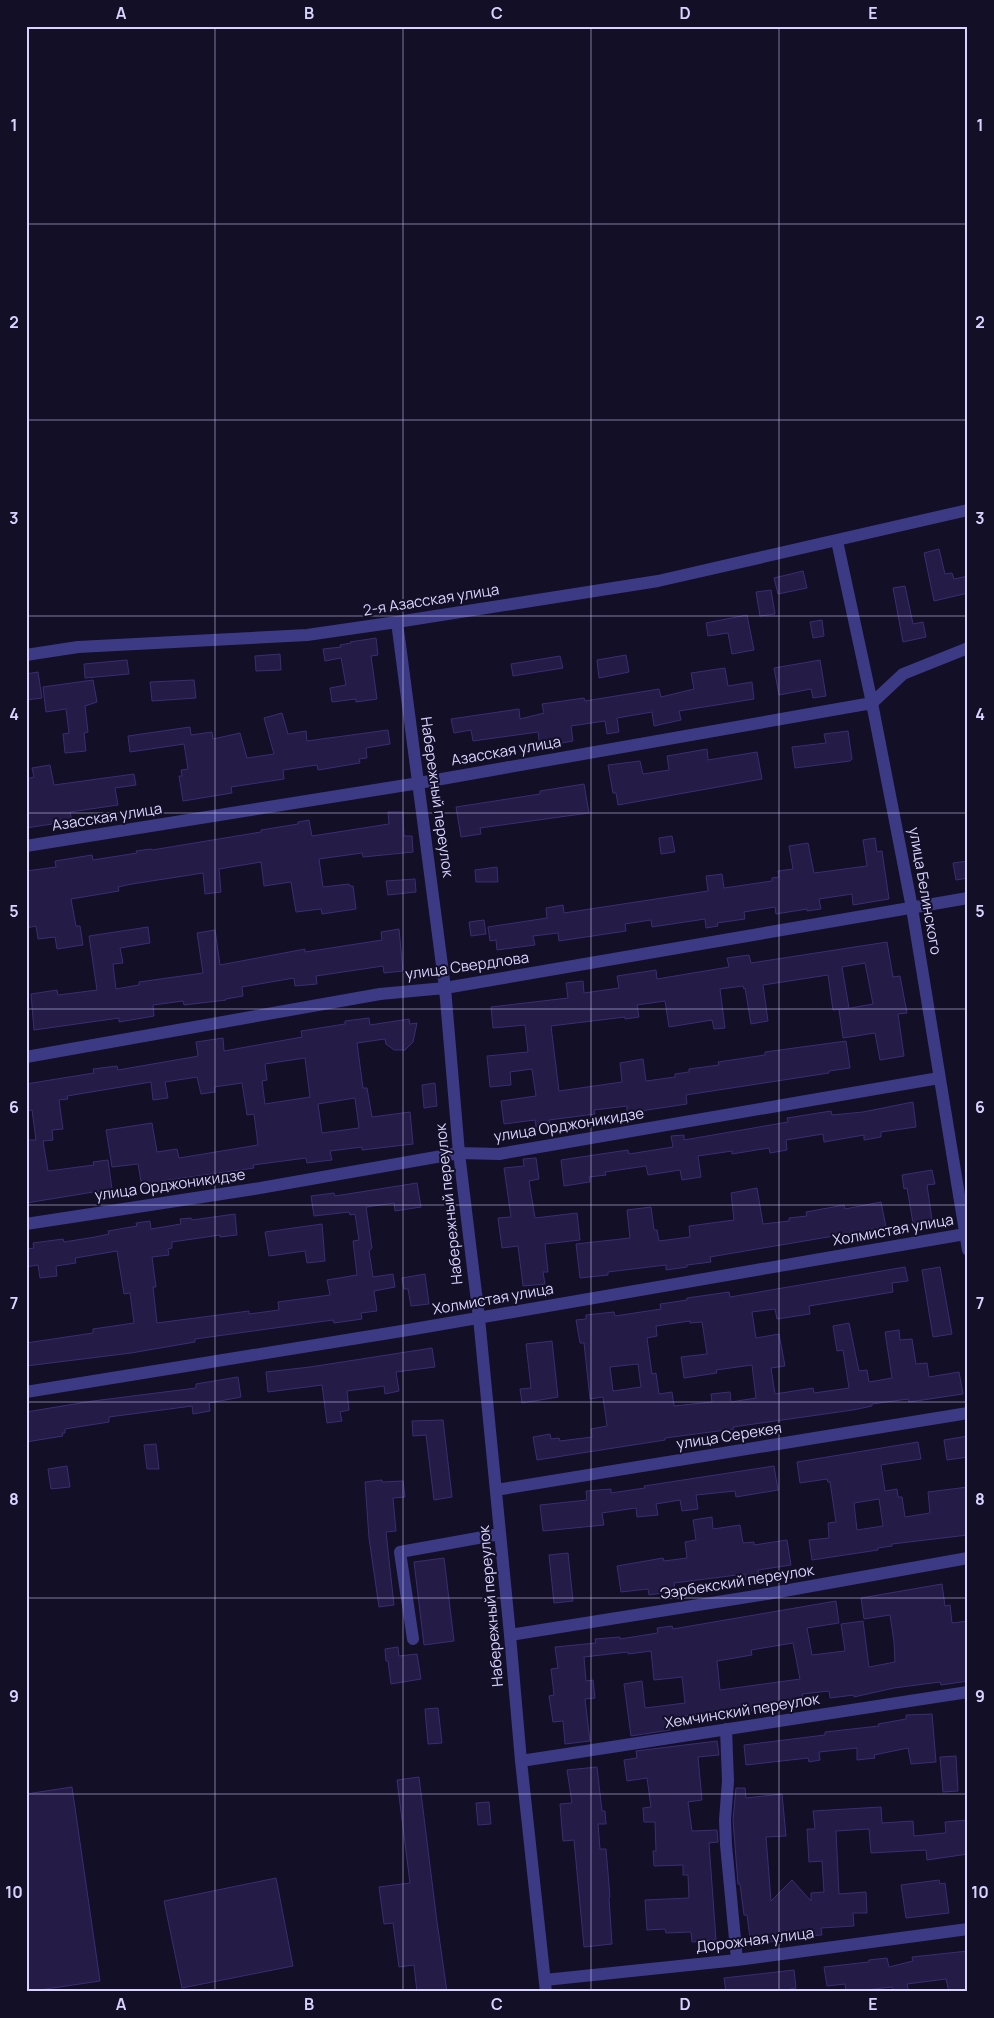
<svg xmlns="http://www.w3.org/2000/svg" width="994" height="2018" viewBox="0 0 994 2018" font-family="Manrope,sans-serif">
  <rect width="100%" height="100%" fill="#130f26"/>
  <path fill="#241b47" stroke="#3b2d73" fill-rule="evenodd" d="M939,549L945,574L952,573L954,579L968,576V593L934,601L924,553Z
    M803,571L807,588L778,594L774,578Z
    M905,586L913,624L923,622L926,637L903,642L893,588Z
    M771,590L775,614L760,616L756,592Z
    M747,615L754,650L732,654L728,633L708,636L706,623Z
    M822,620L824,636L813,638L810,622Z
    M376,638L378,655L371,656L377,699L356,702V699L332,702L330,688L346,685L341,658L325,661L323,649L341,647L340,645L351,643L350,642Z
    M280,654L281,670L256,671L255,656Z
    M626,655L629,672L599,678L597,660Z
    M560,656L563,668L513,676L511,664Z
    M127,660L129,674L85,678L84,664Z
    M820,660L826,696L813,698L811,689L779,695L774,668Z
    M725,668L728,686L752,682L754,699L679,711L681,720L654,726L652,712L617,718L619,732L607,734L605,721L571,726L573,741L540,747L538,732L473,741L471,730L454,733L451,719L519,709L520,719L544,713L542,704L584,698L585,701L659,689L661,697L694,689L691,673Z
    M38,672L42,698L26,700V674Z
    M93,680L97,702L85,706L88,732L84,733L86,751L65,753L63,734L69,733L66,709L46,712L43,687Z
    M194,680L196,698L152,701L150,682Z
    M282,713L288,734L306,731L307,741L388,730L390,744L366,748L367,758L359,759L360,763L318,770L317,765L283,770L284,779L231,787L232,793L183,801L179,776H182L181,770L188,769L184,744L130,752L128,736L190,727L191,735L212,732L213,739L240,733L247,758L274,754L264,718Z
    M848,731L852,759L850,761L795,768L792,747L826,743L824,734Z
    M707,749L708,760L757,752L762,779L618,805L616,793H613L608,765L640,761L643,774L669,770L667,756Z
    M50,765L54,785L134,774L136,785L115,788L118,805L70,812L72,821L26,828V779L34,777L32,768Z
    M584,784L589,813L480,828L481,834L461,837L456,807L540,794V791Z
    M388,812H403L404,836H412L413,852L363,857L362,853L319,859L323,887L349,884L350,886H353L356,909L322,914L321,909L296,912L291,882L264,886L261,862L219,869L221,892L205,894L203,873L132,884L118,887L119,891L71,899L76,926H80L83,945L57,949L55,937L38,939L36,926L26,928V871L56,867L55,861L92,855L93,860L137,853L136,851L151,849L152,850L261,832V830L298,824V822L309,820L312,836L389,824Z
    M672,836L675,852L661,854L659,838Z
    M875,838L877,852L882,851L889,899L853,905L852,894L819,899L821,909L807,911V909L776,914L775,907L744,912L745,919L717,923L718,926L706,928L705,919L652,927L651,920L625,924L626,931L559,941L558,933L533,936L535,945L497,950L496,940L490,941L488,927L547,918L546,908L563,905L564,913L708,891L706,876L722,874L724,888L772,881V878L779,877L778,871L793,869L789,846L808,843L814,873L867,866L863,840Z
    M968,861V878L956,880L953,863Z
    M497,867L498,882H476L475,870Z
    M415,879L416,892L388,895L386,881Z
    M484,920L486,934L471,936L469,922Z
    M148,927L150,943L120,948L123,963L113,964L116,989L139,985V982L203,973L197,933L215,930L220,965L305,949V952L382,940L381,932L399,929L403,971L384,973L383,966L316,976L317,984L295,986L294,978L242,987L243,996L226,999V1000L184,1005L183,1001L153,1005L154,1016L119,1022V1018L34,1030L31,994L57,990L58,995L97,990L89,936Z
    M887,942L893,977L900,976L907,1013L898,1014L904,1056L880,1060L875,1033L843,1038L839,1010L873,1004L865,963L842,967L849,1008L833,1010L828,975L763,985L768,1021L751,1024L745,988L744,989L743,986L720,989L725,1028L714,1029L712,1020L669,1027L665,1001L637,1005L639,1017L625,1019V1017L551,1026L559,1091L622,1082L620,1063L643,1059L646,1081L675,1077V1074L689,1072V1069L719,1065L718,1062L765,1055V1052L846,1041L850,1068L829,1071V1073L686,1095L687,1104L627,1113V1106L594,1110L595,1114L549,1120L550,1125L536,1127L535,1120L504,1124L501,1101L536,1096L532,1069L510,1072L511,1085L490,1087L487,1056L528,1052L525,1025L493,1028L491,1007L568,998L566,983L583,981L584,993L619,988L617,976L656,970L657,979L729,967L727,958L749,955L751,963Z
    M369,1018L370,1025L409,1019L410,1024L417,1023L413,1042L405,1050H394L386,1044L385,1039L357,1043L363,1088H367L372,1117L410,1112L413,1144L362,1150V1147L330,1151L332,1160L307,1163L306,1158L253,1165L254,1168L162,1181L163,1183L142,1187L138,1164L112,1167L106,1130L152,1123L157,1152L177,1149L179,1158L258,1145L254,1114L247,1115L242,1083L214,1087L215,1092L201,1094L197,1077L165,1082L168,1098L153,1100L151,1082L67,1096L68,1099L59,1100L63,1129L52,1130L53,1140L43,1141L48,1171L94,1165L93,1162L108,1160L112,1189L26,1203V1140H36L32,1110L26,1111V1084L94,1073L93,1069L117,1066L118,1070L193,1057L198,1056L196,1042L223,1038L224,1051L302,1037L301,1031L345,1024V1021ZM305,1058L310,1097L265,1104L262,1081L267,1080L265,1064ZM355,1098L359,1128L322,1133L318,1104Z
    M435,1083L437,1106L424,1108L422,1085Z
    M913,1102L916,1127L881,1132V1137L864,1140V1135L824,1142L823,1134L786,1140L787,1150L770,1153L769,1148L732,1154V1151L698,1156L701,1177L682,1180L680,1170L648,1175L646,1166L605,1172L606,1175L589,1177L590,1182L564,1186L561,1160L628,1150L629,1154L673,1147L671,1136L684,1135V1140L788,1122L787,1118L831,1111L832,1115L863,1112Z
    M536,1158L539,1179L529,1181L535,1218L577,1213L580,1240L545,1244L548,1272H543L545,1284L523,1286L518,1246L502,1248L498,1218L511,1217L504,1168L524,1166L523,1159Z
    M932,1170L935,1184L927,1185L932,1220L913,1223L907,1188L904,1189L902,1175Z
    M417,1183L421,1207L395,1211L394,1203L366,1207L372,1248L369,1251L373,1277L393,1274L395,1287L374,1291L377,1311L361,1313L362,1319L334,1323L333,1320L195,1339V1342L131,1353L26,1366V1343L93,1333V1329L134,1323L130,1293L124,1294L117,1251L75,1258L76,1263L56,1266L57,1276L40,1278L38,1265L26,1267V1249L34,1248L33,1243L63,1239L64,1242L95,1237L109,1234L108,1231L137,1226L136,1223L150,1221L151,1229L181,1224L180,1219L191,1218L192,1220L235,1214L237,1235L220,1237V1235L172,1242V1248L168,1249L169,1255L152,1257L156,1287H153L157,1323L249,1311V1314L279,1310L278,1302L330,1295L327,1280L357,1275L353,1241L359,1240L355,1214L350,1215L349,1212L314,1216L311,1196L334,1193L335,1196Z
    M757,1188L763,1224L789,1221V1218L807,1216L806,1212L844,1205L845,1209L881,1202L886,1227L865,1230L866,1236L835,1241L834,1236L710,1257L711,1262L687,1265V1267L666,1270V1265L608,1272V1275L580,1278L576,1244L630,1238L627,1210L651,1207L654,1230H657L659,1241L690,1237L689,1226L734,1220L731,1193Z
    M322,1224L325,1261L307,1263L305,1251L269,1256L265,1232Z
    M905,1267L908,1281L892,1283L893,1292L809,1306L810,1314L777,1319L775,1309L752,1312L756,1338L779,1334L785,1366L771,1368L775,1394L813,1388L814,1393L849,1388L843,1350L837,1351L833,1326L849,1323L859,1371L867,1370L869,1382L892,1378L885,1332L899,1330L900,1340L912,1339L916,1364L927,1363L929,1377L959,1372L963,1394L909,1402L908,1399L872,1404V1406L853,1410L733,1427L734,1429L665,1438V1440L537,1460L533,1437L550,1434L551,1439L559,1438L560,1441L592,1437L591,1429L607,1426L603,1397L590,1399L584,1343H580L576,1320L586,1319V1315L614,1312L615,1316L661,1309L660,1304L687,1300V1298L729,1292L730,1297ZM690,1321V1323L702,1322L707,1354L681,1357L684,1378L717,1373L716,1370L752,1365L756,1398L731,1402L730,1392L711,1394L712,1402L674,1406L672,1392L659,1394L656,1373L652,1374L647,1338L657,1336L656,1326ZM638,1364L641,1387L613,1391L610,1367Z
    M940,1267L952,1334L933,1337L922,1270Z
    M425,1274L429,1304L411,1306L408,1289H404L402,1278Z
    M552,1341L558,1397L522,1403L520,1389L531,1388L526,1344Z
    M432,1348L435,1367L396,1372L399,1391L385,1394L384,1386L347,1391L349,1410L340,1412L342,1421L327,1423L322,1385L268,1392L266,1372L310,1367Z
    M238,1377L241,1397L209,1403L210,1411L193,1414L192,1406L109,1417V1422L65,1429V1433H62L63,1436L26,1442V1412L93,1401L196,1388V1384Z
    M443,1420L452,1497L434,1500L426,1435L413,1436L412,1421Z
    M968,1436V1457L947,1460L944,1440Z
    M918,1442L921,1459L881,1465L885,1491L897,1489L898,1497H902L905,1517L930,1513L928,1492L968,1487V1535L892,1544V1546L878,1548V1550L812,1560L809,1540L829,1538L828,1523L836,1522L830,1482H828L827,1479L800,1483L797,1462ZM879,1499L883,1526L857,1530L854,1503Z
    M156,1444L159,1469H147L144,1445Z
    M67,1466L70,1487L51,1489L48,1469Z
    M774,1466L778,1490L736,1497L735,1491L696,1495L698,1509L682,1511L680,1500L656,1504L658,1515L637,1517L636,1508L602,1513L604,1525L543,1531L540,1505L587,1500L586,1491L611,1489V1493L645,1488L644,1486Z
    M382,1480V1482L403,1481L405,1497L393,1498L396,1531L386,1532L394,1605L379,1607L369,1538L365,1482Z
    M712,1517L713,1529L740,1525L743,1543L754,1542V1545L787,1540L791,1565L758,1570L759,1578L746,1580L745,1574L674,1583L675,1591L649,1595L648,1589L621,1592L617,1566L663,1558L664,1561L687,1558L685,1542L696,1540L693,1520Z
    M568,1553L573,1601L554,1603L549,1555Z
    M444,1558L454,1641L424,1645L414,1562Z
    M942,1584L945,1606L950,1605L952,1623L968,1621V1681L941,1685L940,1682L894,1688L854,1697V1695L830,1698L829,1691L802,1694L804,1702L718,1716L717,1712L669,1718L670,1730L631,1736L624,1684L642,1681L645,1708L685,1703L682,1677L654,1680L651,1651L628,1654V1652L584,1657L586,1681L593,1680L595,1698L585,1699L590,1741L565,1744L563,1721L553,1722L549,1696L554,1695L551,1669L558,1668L555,1647L596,1643L595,1639L620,1637V1639L658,1633L657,1628L672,1626L673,1629L836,1601L839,1623L807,1628L812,1655L845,1651L841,1624L863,1621L869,1667L895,1662L894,1642L890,1615L864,1619L861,1598ZM793,1643L800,1679L720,1690L717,1661L752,1655L751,1650Z
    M398,1647L399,1656L417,1654L421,1679L391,1684L388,1661H386L385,1649Z
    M438,1708L442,1743L428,1744L425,1709Z
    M932,1714L936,1762L911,1764L908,1748L874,1755L875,1758L857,1760V1748L819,1752L820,1760L809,1762L808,1758L746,1765L744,1745L825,1735V1732L879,1726L878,1724L906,1719V1715Z
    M717,1741L719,1755L698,1757L702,1800L688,1802L692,1831L717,1830L718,1842L709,1843L716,1940L692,1942L691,1932L666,1933L665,1929L647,1930L645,1900L689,1898L688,1875H683V1865L654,1866L653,1851H656L655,1822H644L643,1808L651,1807L647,1778L627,1781L624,1760L637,1758L636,1751Z
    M956,1756L958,1791L943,1792L940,1757Z
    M597,1767L602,1811H605L606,1824H598L600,1849H606L610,1897L609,1898L612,1944L584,1947L574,1840L563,1841L560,1804L572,1803L567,1770Z
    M419,1777L437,1922L447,1992H417L414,1965L399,1967L393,1923L384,1924L379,1887L410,1883L397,1780Z
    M72,1787L100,1981L26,1992V1794Z
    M736,1788H745L746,1798L782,1794L786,1836L766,1837L771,1901L792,1880L811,1901V1893L824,1892L822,1861L809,1862L807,1829H815L813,1811L881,1807L882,1823L913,1821L914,1836L945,1833L946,1832L945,1822L968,1820V1854L927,1860L926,1850L871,1853L869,1829L836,1831L839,1894L866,1892L867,1913H853L854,1926L821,1928L822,1935L808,1936L807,1930L781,1933L782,1940L762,1943L761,1937L750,1938L747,1915H744L740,1884H738L733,1820Z
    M489,1802L491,1824L478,1825L476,1803Z
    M276,1878L293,1966L182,1988L164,1901Z
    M939,1880L940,1884L945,1883L949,1913L906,1918L901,1885Z
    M968,1951V1989L949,1992L946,1979L907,1984L909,1992H894L892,1987L846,1992L845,1984L827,1986L824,1967L869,1962V1960L887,1958L889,1967L913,1961L912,1957Z
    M794,1970L796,1988L785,1990V1992H726L724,1978Z"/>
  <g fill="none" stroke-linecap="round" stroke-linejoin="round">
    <path stroke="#3d3a85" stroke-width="12" d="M837,541L872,703L912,908L968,1250
      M397,622L445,988L459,1153L479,1318L510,1635L521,1761L546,1992
      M26,655L78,647L307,635L397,622L658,581L968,510
      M26,846L419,783L872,703L903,674L968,648
      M26,1057L380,994L445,988L968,898
      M26,1224L254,1189L459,1153L499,1154L939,1078
      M26,1392L414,1329L965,1234
      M496,1490L968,1413
      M510,1635L767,1594L968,1558
      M413,1639L400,1552L500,1534
      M726,1729L728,1781L725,1820L726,1845L737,1960
      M521,1761L968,1692
      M545,1980L737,1960L968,1929"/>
  </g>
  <path fill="none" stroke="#d9d4ff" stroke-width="1" stroke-opacity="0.55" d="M215,26V1992M403,26V1992M591,26V1992M779,26V1992M26,224H968M26,420H968M26,616H968M26,813H968M26,1009H968M26,1205H968M26,1402H968M26,1598H968M26,1794H968"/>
  <g text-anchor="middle" stroke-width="4" stroke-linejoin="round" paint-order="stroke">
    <g font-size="15" fill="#d9d4ff" stroke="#130f26">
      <text transform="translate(431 600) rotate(-9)" y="5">2-я Азасская улица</text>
      <text transform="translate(506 751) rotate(-10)" y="5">Азасская улица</text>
      <text transform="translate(437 797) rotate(82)" y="5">Набережный переулок</text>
      <text transform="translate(107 817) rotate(-9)" y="5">Азасская улица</text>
      <text transform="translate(925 891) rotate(80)" y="5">улица Белинского</text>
      <text transform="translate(467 966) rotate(-8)" y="5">улица Свердлова</text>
      <text transform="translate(569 1125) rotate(-9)" y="5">улица Орджоникидзе</text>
      <text transform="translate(170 1185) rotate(-8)" y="5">улица Орджоникидзе</text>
      <text transform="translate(449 1204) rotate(-96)" y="5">Набережный переулок</text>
      <text transform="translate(893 1230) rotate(-10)" y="5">Холмистая улица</text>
      <text transform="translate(493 1299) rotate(-10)" y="5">Холмистая улица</text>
      <text transform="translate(729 1436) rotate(-9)" y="5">улица Серекея</text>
      <text transform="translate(737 1582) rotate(-9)" y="5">Ээрбекский переулок</text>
      <text transform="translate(491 1606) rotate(-95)" y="5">Набережный переулок</text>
      <text transform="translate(742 1711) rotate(-9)" y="5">Хемчинский переулок</text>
      <text transform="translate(755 1940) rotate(-7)" y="5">Дорожная улица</text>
    </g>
  </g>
  <rect width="994" height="2018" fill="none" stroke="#130f26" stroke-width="55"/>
  <rect x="28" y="28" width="938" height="1962" fill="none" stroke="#d9d4ff" stroke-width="2"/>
  <g font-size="16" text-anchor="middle" font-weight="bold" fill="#d9d4ff">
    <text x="121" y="19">A</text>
    <text x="309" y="19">B</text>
    <text x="497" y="19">C</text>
    <text x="685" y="19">D</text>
    <text x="873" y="19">E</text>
    <text x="14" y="131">1</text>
    <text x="980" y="131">1</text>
    <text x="14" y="328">2</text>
    <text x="980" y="328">2</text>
    <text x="14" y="524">3</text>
    <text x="980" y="524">3</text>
    <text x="14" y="720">4</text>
    <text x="980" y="720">4</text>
    <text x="14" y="917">5</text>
    <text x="980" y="917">5</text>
    <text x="14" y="1113">6</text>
    <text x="980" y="1113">6</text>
    <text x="14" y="1309">7</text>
    <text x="980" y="1309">7</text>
    <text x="14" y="1505">8</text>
    <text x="980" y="1505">8</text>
    <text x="14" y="1702">9</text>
    <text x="980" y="1702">9</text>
    <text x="14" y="1898">10</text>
    <text x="980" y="1898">10</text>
    <text x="121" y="2010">A</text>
    <text x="309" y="2010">B</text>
    <text x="497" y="2010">C</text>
    <text x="685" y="2010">D</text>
    <text x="873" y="2010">E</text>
  </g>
</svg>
